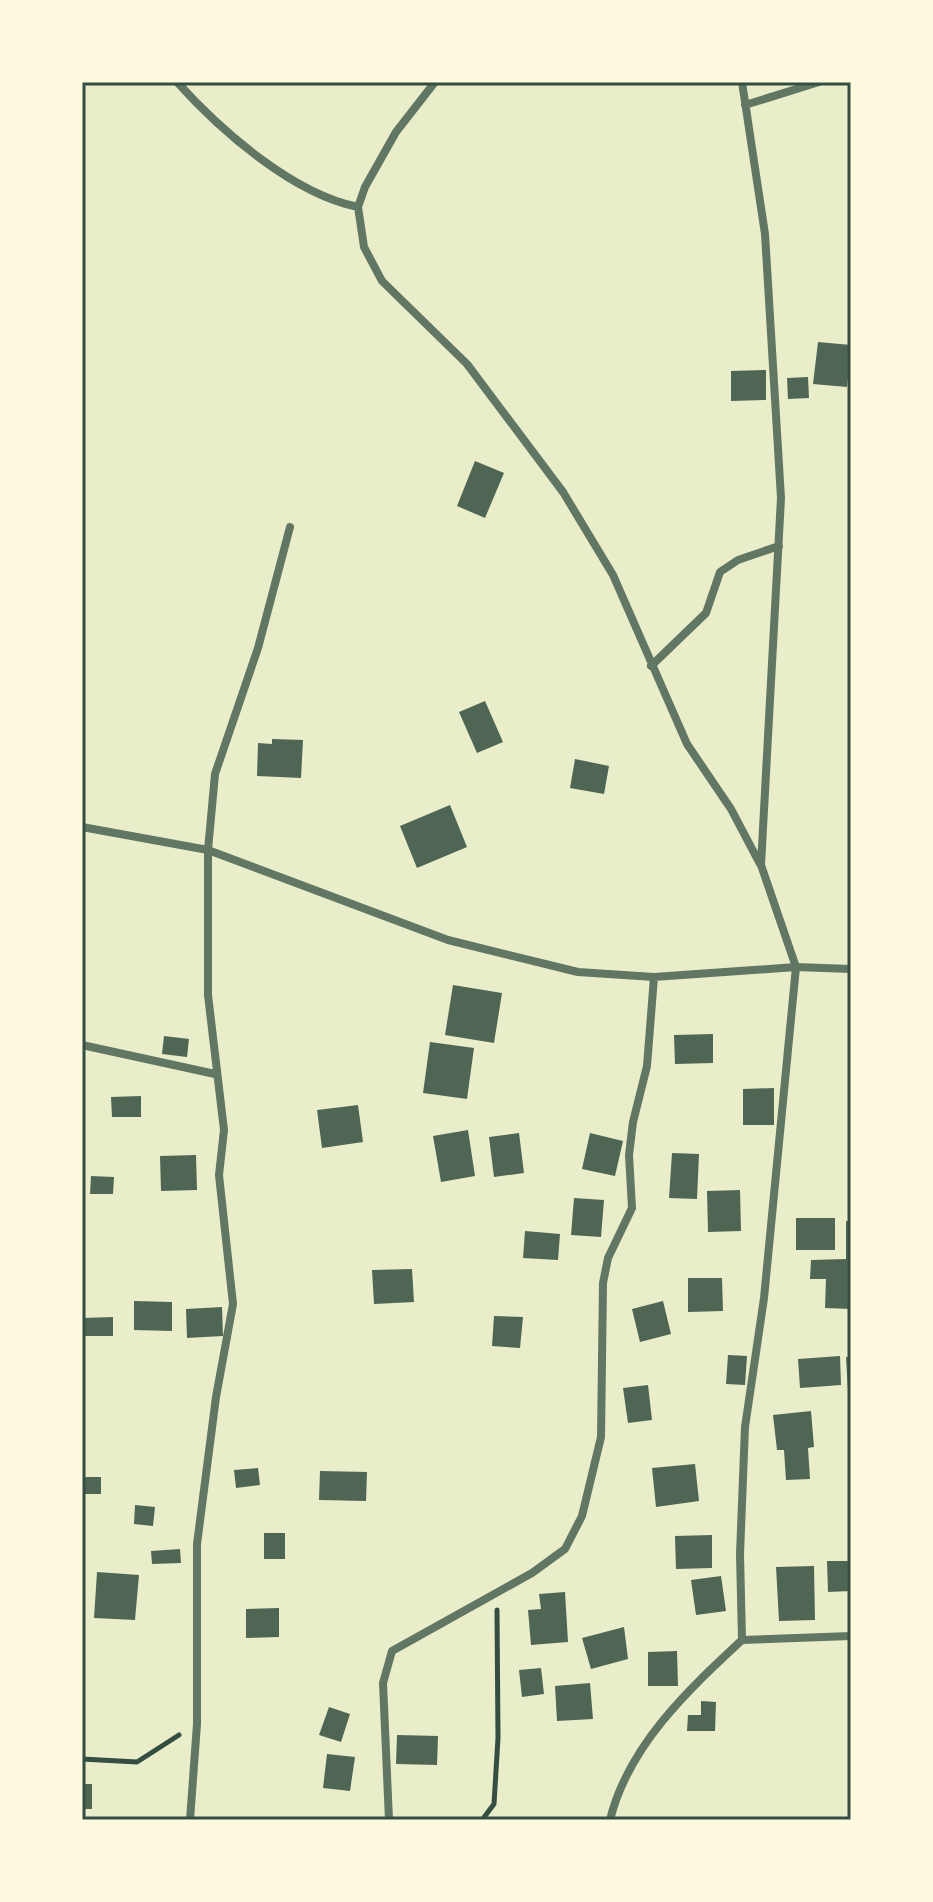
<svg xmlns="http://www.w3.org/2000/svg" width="933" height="1902" viewBox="0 0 933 1902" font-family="'Source Sans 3',sans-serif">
  <rect width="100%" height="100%" fill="#e9edc9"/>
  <path fill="#4f6655" d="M818,342L851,345L847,387L813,384Z
    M766,370V400L731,401V371Z
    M808,377L809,398L788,399L787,378Z
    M475,461L504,473L485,518L457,506Z
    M485,701L503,742L477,753L459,712Z
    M272,739L303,740L301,778L257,776L258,743L272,744Z
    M575,759L609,766L604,794L570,788Z
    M450,805L467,847L417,868L400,826Z
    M453,985L502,993L494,1043L445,1035Z
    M713,1034V1063L675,1064L674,1035Z
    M164,1036L189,1039L187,1057L162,1054Z
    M430,1042L474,1048L467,1099L423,1093Z
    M774,1088V1125H743V1089Z
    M141,1096V1117H112L111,1097Z
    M358,1105L363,1142L322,1148L317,1110Z
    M468,1130L475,1176L441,1182L433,1136Z
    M519,1133L524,1173L494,1177L489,1137Z
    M590,1133L623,1141L615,1176L582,1169Z
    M672,1153L699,1154L697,1199L669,1198Z
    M196,1155L197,1190L161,1191L160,1156Z
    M91,1176L114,1177L113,1194H90Z
    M740,1190L741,1231L708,1232L707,1191Z
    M574,1198L604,1200L601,1237L571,1235Z
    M796,1218H835V1250H796Z
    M846,1221H851V1309L825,1308L826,1279H810L811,1260L846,1259Z
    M525,1231L560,1234L558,1260L523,1258Z
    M412,1269L414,1302L374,1304L372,1270Z
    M688,1278H722L723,1311L688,1312Z
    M134,1301L172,1302V1331L134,1330Z
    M663,1301L671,1334L640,1342L632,1309Z
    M222,1307L223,1336L187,1338L186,1309Z
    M494,1316L523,1317L520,1348L492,1346Z
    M113,1317V1336H82V1318Z
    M728,1355L747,1356L745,1385L726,1384Z
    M840,1356L841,1385L800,1388L798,1359Z
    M846,1357H851V1408H849Z
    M648,1385L652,1420L628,1423L623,1388Z
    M811,1411L814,1447L808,1448L810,1479L786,1480L784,1450H777L773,1415Z
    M695,1464L699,1501L656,1507L652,1468Z
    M258,1468L260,1485L236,1488L234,1470Z
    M320,1471L367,1472L366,1501L319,1500Z
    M82,1477H101V1494H82Z
    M135,1505L155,1507L153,1526L134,1524Z
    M264,1533H285V1559H264Z
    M712,1535V1568L676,1569L675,1536Z
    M180,1549L181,1563L152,1564L151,1551Z
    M827,1561H851V1591L828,1592Z
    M814,1566L815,1620L779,1621L776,1567Z
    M97,1572L139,1575L135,1620L94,1618Z
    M721,1576L726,1611L696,1615L691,1580Z
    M565,1592L568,1642L531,1645L528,1610L541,1609L539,1594Z
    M279,1608V1637L246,1638V1609Z
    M624,1627L628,1659L591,1669L582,1638Z
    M677,1651L678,1686H648V1652Z
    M541,1668L544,1694L522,1697L519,1670Z
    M590,1683L593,1719L557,1721L555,1686Z
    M701,1701L716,1702L715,1731H687L688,1715H701Z
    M329,1707L350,1714L341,1742L319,1735Z
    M397,1735L438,1736L437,1765L396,1764Z
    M327,1754L355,1757L350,1791L323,1788Z
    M82,1784H92V1809H82Z"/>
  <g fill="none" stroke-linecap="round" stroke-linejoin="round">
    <path stroke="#344e41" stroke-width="5" d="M82,1759L137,1762L179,1735
      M482,1820L494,1804L498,1738L497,1610"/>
    <path stroke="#617663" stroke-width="8" d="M177,82C221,131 293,194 358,207
      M435,82L396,132L365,187L358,207L364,247L382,281L467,364L563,492L613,575L687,744L731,809L760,864
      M742,82L765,234L781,498L761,865L796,967L764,1298L745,1427L740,1554L742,1640
      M745,105L819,82
      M651,666L706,613L720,572L738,560L779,546
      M82,827L208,850L448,940L578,972L654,977L796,967L851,969
      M82,1045L215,1074
      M190,1820L197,1724V1544L216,1397L233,1304L219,1175L224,1130L208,995V850L215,774L258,648L290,527
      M389,1820L383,1683L392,1651L532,1573L565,1549L582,1516L601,1437L603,1283L608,1258L632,1208L629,1155L633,1122L647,1066L654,977
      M610,1820C628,1746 688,1690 742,1640L851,1636"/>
  </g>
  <rect width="933" height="1902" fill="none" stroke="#fefae0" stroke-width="168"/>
  <rect x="84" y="84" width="765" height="1734" fill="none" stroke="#344e41" stroke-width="3"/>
</svg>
